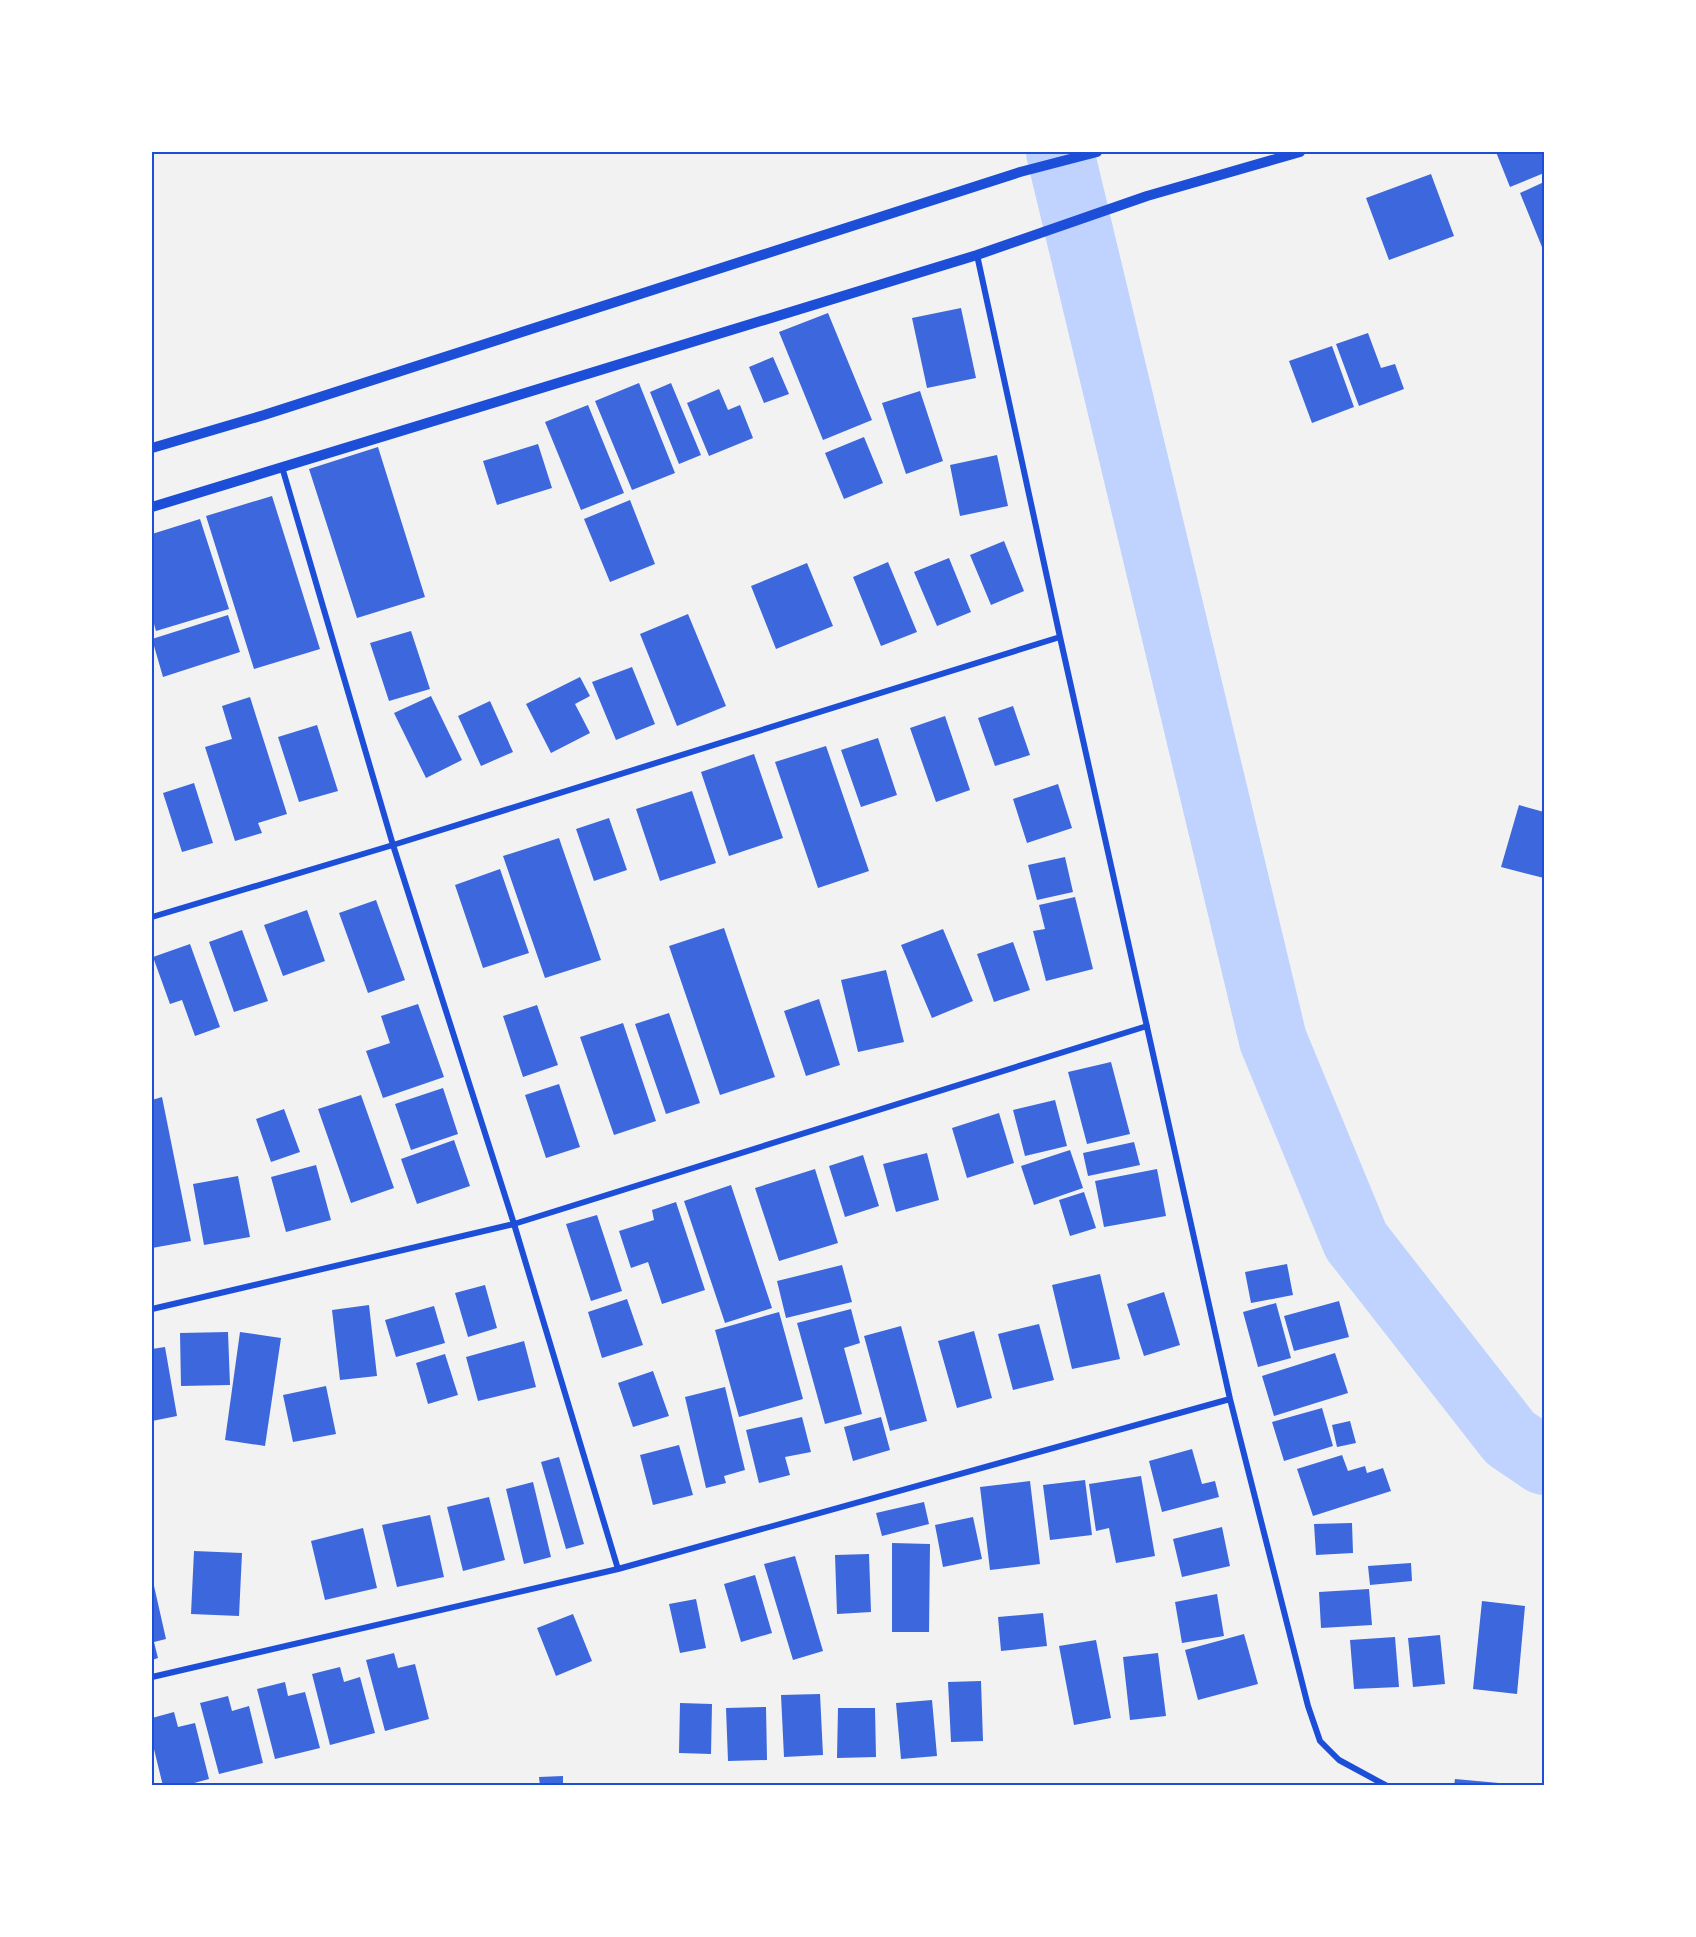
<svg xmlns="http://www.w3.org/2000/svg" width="1696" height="1937" viewBox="0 0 1696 1937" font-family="Mulish,sans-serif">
  <rect width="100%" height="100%" fill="#f2f2f2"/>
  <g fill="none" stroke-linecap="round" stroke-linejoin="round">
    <path stroke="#bfd3fe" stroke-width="68" d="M1060,152L1273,1040L1356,1241L1510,1438L1544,1461"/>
  </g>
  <path fill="#3d67dc" d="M1496,152H1544V173L1510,187Z
    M1431,174L1454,236L1389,260L1366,198Z
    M1544,182V252L1520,193Z
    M961,308L976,378L927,388L912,318Z
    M828,313L872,420L823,440L779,332Z
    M1368,333L1381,368L1395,364L1404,389L1359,406L1336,344Z
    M1332,346L1354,407L1312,423L1289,361Z
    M773,357L789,394L764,403L749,367Z
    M639,383L675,473L632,490L595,401Z
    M671,383L701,455L679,464L650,392Z
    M719,389L728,410L740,405L753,438L709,456L687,403Z
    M920,391L943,461L906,474L882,403Z
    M588,405L624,493L581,510L545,422Z
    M864,437L883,483L844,499L825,453Z
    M538,444L552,488L497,505L483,461Z
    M378,447L425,597L357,618L309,469Z
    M997,455L1008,506L960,516L950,465Z
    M272,496L320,649L254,669L206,516Z
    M630,500L655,564L610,582L584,519Z
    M200,519L229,609L156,631L152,617V534Z
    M1004,541L1024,591L991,605L970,555Z
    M949,558L971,612L937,626L914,572Z
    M888,562L917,632L881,646L853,577Z
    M807,563L833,626L776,649L751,586Z
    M688,614L726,706L677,726L640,634Z
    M228,615L240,652L163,677L152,639Z
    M411,631L430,689L389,701L370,643Z
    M632,667L655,724L616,740L592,682Z
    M580,677L590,696L575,704L590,733L551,753L526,704Z
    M431,696L462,760L426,778L394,713Z
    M250,697L287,814L258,823L262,833L235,841L205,747L232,739L222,706Z
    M490,701L513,752L481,766L458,716Z
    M1013,706L1030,755L995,766L978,718Z
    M945,716L970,790L936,802L910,728Z
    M317,725L338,791L299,802L278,737Z
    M878,738L897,795L861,807L841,750Z
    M826,746L869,871L818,888L775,762Z
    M754,754L783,838L729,856L701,772Z
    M194,783L213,843L182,852L163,793Z
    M1058,784L1072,828L1027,843L1013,799Z
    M692,791L716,863L660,881L636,809Z
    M1519,805L1544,812V878L1501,867Z
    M609,818L627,870L594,881L576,829Z
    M559,838L601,960L545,978L503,856Z
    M1065,857L1073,892L1037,900L1028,865Z
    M500,869L529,953L483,968L455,885Z
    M1075,897L1093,969L1046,981L1033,931L1045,929L1039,905Z
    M376,900L405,980L368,993L339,913Z
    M307,910L325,961L283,976L264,925Z
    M724,928L775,1077L720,1095L669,946Z
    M943,929L973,1001L932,1018L901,945Z
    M242,930L268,1001L234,1012L209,942Z
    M1013,942L1030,990L994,1002L977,954Z
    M190,944L220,1027L195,1036L182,1000L170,1004L153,957Z
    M886,970L904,1042L858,1052L841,980Z
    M819,999L840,1065L806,1076L784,1011Z
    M418,1004L444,1077L383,1098L366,1051L390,1043L381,1016Z
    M537,1005L558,1065L523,1077L503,1016Z
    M669,1013L700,1103L666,1114L635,1024Z
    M623,1023L656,1121L614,1135L580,1037Z
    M1111,1062L1130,1134L1087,1144L1068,1072Z
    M559,1084L580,1147L546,1158L525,1095Z
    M443,1088L458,1134L411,1150L395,1104Z
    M361,1095L394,1188L351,1203L318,1109Z
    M162,1097L191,1241L152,1248V1100Z
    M1055,1100L1067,1146L1025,1156L1013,1110Z
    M284,1109L300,1152L271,1162L256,1119Z
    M999,1113L1014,1163L967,1178L952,1128Z
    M454,1140L470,1186L417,1204L401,1159Z
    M1134,1142L1140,1165L1088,1176L1083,1153Z
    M1070,1150L1083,1188L1034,1205L1021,1166Z
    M927,1153L939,1200L896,1212L883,1164Z
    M863,1155L879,1206L845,1217L829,1166Z
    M316,1165L331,1220L286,1232L271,1177Z
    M815,1169L838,1243L779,1261L755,1188Z
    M1157,1169L1166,1216L1104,1227L1095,1181Z
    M238,1176L250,1237L204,1245L193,1184Z
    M731,1185L772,1308L725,1323L684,1201Z
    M1084,1192L1096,1228L1070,1236L1059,1200Z
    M676,1202L705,1290L662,1304L648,1262L631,1268L619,1231L654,1220L652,1210Z
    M597,1215L622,1291L591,1301L566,1224Z
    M1287,1264L1293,1295L1251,1303L1245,1272Z
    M842,1265L852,1302L786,1318L777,1281Z
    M1100,1274L1120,1359L1072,1369L1052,1285Z
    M485,1285L497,1328L468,1337L455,1293Z
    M1164,1292L1180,1345L1144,1356L1127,1304Z
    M627,1299L643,1345L602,1358L588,1312Z
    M1339,1301L1349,1337L1294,1351L1284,1316Z
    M1276,1303L1291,1358L1258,1367L1243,1312Z
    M369,1305L377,1376L340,1380L332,1310Z
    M434,1306L445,1343L396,1357L385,1320Z
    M851,1309L860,1343L844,1348L862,1414L825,1424L797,1323Z
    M779,1312L803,1399L739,1417L715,1330Z
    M1039,1324L1054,1380L1013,1390L998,1334Z
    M901,1326L927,1421L890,1431L864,1336Z
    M974,1331L992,1398L957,1408L938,1341Z
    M228,1332L230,1385L181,1386L180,1333Z
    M240,1332L281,1338L265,1446L225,1440Z
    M524,1341L536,1387L478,1401L466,1357Z
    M165,1347L177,1416L152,1421V1349Z
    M1335,1353L1348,1393L1274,1416L1262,1376Z
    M445,1354L458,1395L428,1404L416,1363Z
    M653,1371L669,1416L633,1427L618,1383Z
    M326,1386L336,1434L293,1442L283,1395Z
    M725,1387L745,1470L724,1476L726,1483L706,1488L685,1397Z
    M1322,1408L1333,1446L1284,1461L1272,1422Z
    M802,1417L811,1452L785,1457L790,1475L759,1483L746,1430Z
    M881,1417L890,1450L853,1461L844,1427Z
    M1350,1421L1356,1443L1337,1447L1332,1425Z
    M679,1445L693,1495L653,1505L640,1455Z
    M1192,1449L1202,1484L1215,1481L1219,1497L1162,1512L1149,1461Z
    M1342,1455L1348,1471L1365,1466L1367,1473L1383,1468L1391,1491L1313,1516L1297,1469Z
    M559,1457L584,1544L566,1549L541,1462Z
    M1141,1476L1155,1556L1116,1563L1109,1528L1096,1531L1089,1484Z
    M1085,1480L1092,1535L1050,1540L1043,1485Z
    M1030,1481L1040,1564L990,1570L980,1487Z
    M533,1482L551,1557L524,1564L506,1489Z
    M489,1497L505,1560L463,1571L447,1507Z
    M924,1502L929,1524L882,1536L876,1513Z
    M430,1515L444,1577L397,1587L382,1525Z
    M973,1517L982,1559L943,1567L935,1525Z
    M1352,1523L1353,1553L1316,1555L1314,1524Z
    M1222,1527L1230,1566L1182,1577L1173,1539Z
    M363,1528L377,1588L325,1600L311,1541Z
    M892,1543L930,1544L929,1632H892Z
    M194,1551L242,1553L239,1616L191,1614Z
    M869,1554L871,1612L837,1614L835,1555Z
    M795,1556L823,1651L793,1660L764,1564Z
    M1411,1563L1412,1581L1370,1585L1368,1566Z
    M755,1575L772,1633L741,1642L724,1584Z
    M152,1577L166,1639L154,1642L158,1658L152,1660Z
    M1369,1589L1372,1625L1321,1628L1319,1592Z
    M1217,1594L1224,1636L1182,1643L1175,1602Z
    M696,1599L706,1648L680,1653L669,1604Z
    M1482,1601L1525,1606L1517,1694L1473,1689Z
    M1043,1613L1047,1646L1001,1651L998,1617Z
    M573,1614L592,1661L556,1676L537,1628Z
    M1244,1634L1258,1684L1198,1700L1185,1650Z
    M1440,1635L1445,1684L1413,1687L1408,1638Z
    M1395,1637L1399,1687L1354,1689L1350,1640Z
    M1096,1640L1111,1718L1074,1725L1059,1646Z
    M394,1653L398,1668L415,1664L429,1719L385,1731L366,1660Z
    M1158,1653L1166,1716L1130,1720L1123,1657Z
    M340,1667L344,1682L360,1677L375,1733L330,1745L312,1674Z
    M981,1681L983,1741L951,1742L948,1682Z
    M285,1682L288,1696L305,1692L320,1748L275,1759L257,1689Z
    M820,1694L823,1755L784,1757L781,1695Z
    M228,1696L232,1711L249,1706L263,1763L219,1774L200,1703Z
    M932,1700L937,1756L901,1759L896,1703Z
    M680,1703L712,1704L711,1754L679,1753Z
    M766,1707L767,1760L728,1761L726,1708Z
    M838,1708H875L876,1757L837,1758Z
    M174,1712L178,1727L195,1723L209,1779L183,1786H163L152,1741V1718Z
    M563,1776V1786H540L539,1777Z
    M1455,1779L1499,1783L1498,1786H1454Z"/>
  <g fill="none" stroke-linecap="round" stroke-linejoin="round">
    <path stroke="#1d4ed8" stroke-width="6" d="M977,255L1060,637L1230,1399L1308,1706L1320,1741L1339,1760L1387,1786
      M282,467L393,845L514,1224L618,1569
      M152,917L393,845L1060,637
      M152,1309L514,1224L1147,1026
      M152,1677L618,1569L1230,1399"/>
    <path stroke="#1d4ed8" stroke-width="10" d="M152,448L264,415L1020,172L1097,152
      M152,507L977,255L1147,196L1300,152"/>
  </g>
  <rect width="1696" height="1937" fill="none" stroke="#ffffff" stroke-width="306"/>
  <rect x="153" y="153" width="1390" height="1631" fill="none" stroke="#1d4ed8" stroke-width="2"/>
</svg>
